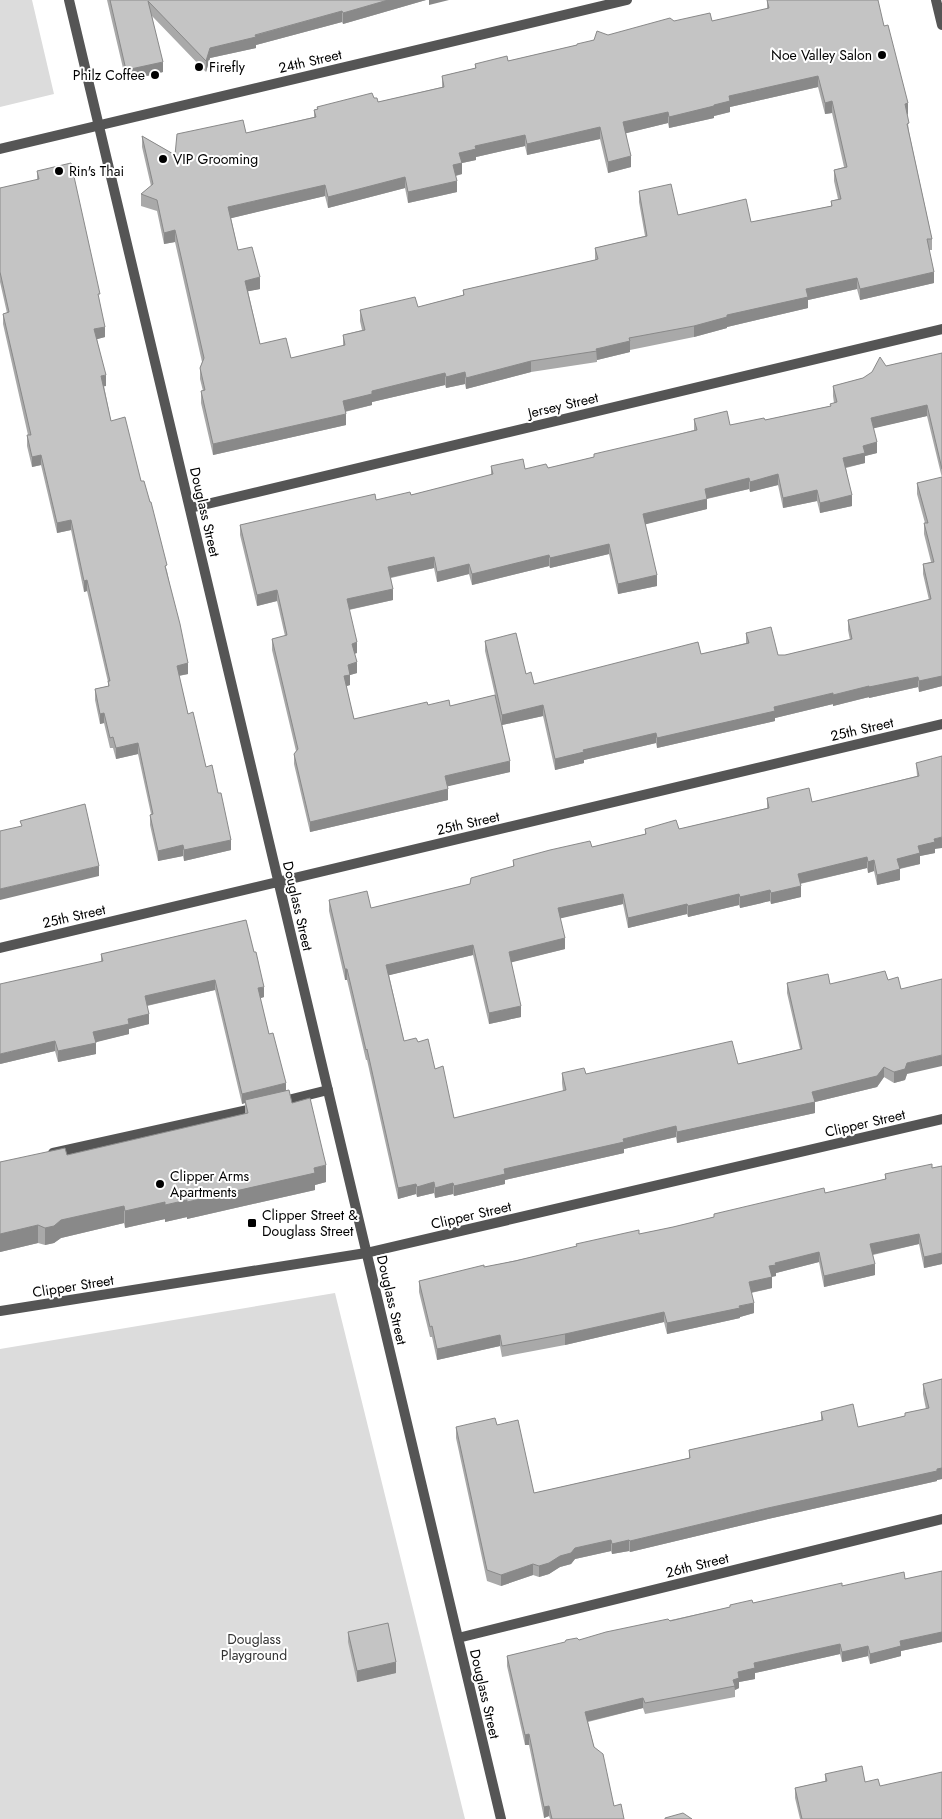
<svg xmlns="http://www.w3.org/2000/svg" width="942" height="1819" viewBox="0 0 942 1819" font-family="Jost,sans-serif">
  <rect width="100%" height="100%" fill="#fff"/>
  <path fill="#dcdcdc" d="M0,0H32L54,94L0,107Z
    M335,1293L465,1819H0V1349Z"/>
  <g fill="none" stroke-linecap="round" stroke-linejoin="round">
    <path stroke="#555" stroke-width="10" d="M280,1102L328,1090
      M53,1153L257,1108"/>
    <path stroke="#555" stroke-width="10" d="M69,0L501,1819
      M936,0L942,25
      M0,149L627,0
      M190,508L942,329
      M0,948L942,724
      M458,1638L942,1519"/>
    <path stroke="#555" stroke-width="10" d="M0,1311L366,1253L942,1119"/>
  </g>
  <path fill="#a9a9a9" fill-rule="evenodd" d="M107,0H426L343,24L342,22L256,45V48L210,58L206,72L152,16L163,72L126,81Z
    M767,0L884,26L908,114L907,115L909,132L932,239V250H929L934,283L860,300L857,289L808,300V308L727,327V328L694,337L630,350V352L597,360V362L531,372L466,389L465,384L446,388L445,385L372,402V405L345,412L346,425L213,455L201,403V391H203L200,379V368L202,362L175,242L164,244L157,211L141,206V194L151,186L142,147V136L175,155L246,133L314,117V110L317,109V107L374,98L378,102L442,87V76L475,68V64L508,61L577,45L594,40L608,35L674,21H712L767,9ZM818,87L825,114L832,113L844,167L834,170V181L838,199L831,201V206L751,222L678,215L639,191V202L645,236L595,248V260L463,290V295L418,307L360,310V321L362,330L343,335V346L291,358L260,344L248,291L260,289L238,250L231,218L325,196L328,208L405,188L408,203L457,192L456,176L462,174V163L476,160V157L525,146L527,155L600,139L608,173L631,167L626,133L668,123L669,128L714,118V116L730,112V107Z
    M37,171L100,304L105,337L97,339L106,386H104L111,421L141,481L167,571L188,674L179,676L188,714L206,767L218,793L231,850L184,861L183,856L158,861L150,825V815L151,814L138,754L116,759L113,748H110L104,723L100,724L95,700V689L108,686V682L87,591L84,592L71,530L57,533L41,465L32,467L27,446V435H28L3,324V314L7,313L0,282V188L37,180Z
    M942,353V686L919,692L918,687L869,698V697L833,706V704L775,718V721L657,748L656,743L584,760V763L555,770L543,716L502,725L510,772L447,786L448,800L310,832L294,764V754L296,751L272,650V639L285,636L277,601L257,606L240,535V525L376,500L411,495L491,475V466L525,469L548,468L594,457L694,430V419L730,425L765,420L830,406L834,403L833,396V386L863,378L886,366ZM927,416L942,478L917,483V494L925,523H924V534L931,562L923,564V574L929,600L848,620V630L850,640L785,655H778L746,633V643L701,654L534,684L526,674L485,641V651L495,695L450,706L428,705L354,719L346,686L350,685V675L357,673L354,654L357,653L349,610L393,600L391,578L434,568L437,582L469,574L472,585L549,566L550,568L609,554L618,594L657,586L645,524L707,509V499L749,489L750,492L778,485L783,508L817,501L820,513L852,506L846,468L865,463V456L877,453L873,428Z
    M916,763L935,849V853L920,856V864L900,869V880L877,885L874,871L868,873L867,868L800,884L801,897L771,904L770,901L740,908L739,905L688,917L687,914L628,928L623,904L560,918L565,949L511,962L521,1017L489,1024L473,955L389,975L404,1041L418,1042L435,1069L454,1118L563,1091L562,1083V1073L586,1074L738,1064L800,1049L787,993V983L830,984L907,1074L905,1080L894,1083L884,1077L877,1087L815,1102V1113L677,1143L676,1137L624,1149V1153L505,1180V1184L454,1196L453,1194L435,1198L434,1193L417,1197L416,1194L398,1199L367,1060H366L347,980H345L329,911V900L371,908L470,884L513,866V860L592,847L645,834V829H679L767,808V798L812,802L917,776Z
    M246,920L264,997L260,998L269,1034L286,1090L292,1103L326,1182L315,1185V1190L187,1219V1217L165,1222V1219L125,1228L124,1223L61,1238L54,1243L45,1245L38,1243L0,1252V1162L67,1155L245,1114V1103L242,1104L215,990L147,1006L149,1024L129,1029V1034L95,1042L96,1054L58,1062L55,1051L0,1064L101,962V954Z
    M942,1166V1264L924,1268L919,1244L873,1255L875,1275L824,1287L819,1262L776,1273V1276L772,1277V1288L751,1293L754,1313L740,1317V1318L667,1334L664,1322L565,1345L502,1357L500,1346L437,1360L432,1337H430L419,1292V1281L673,1227L714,1217V1214L825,1193L885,1179V1174L932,1168Z
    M942,1379V1479L937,1480V1481L768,1519L630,1552L629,1551L612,1554L611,1551L575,1559L571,1564L560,1567L549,1574L539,1577L533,1575L501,1586L487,1581L456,1438V1427L497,1425L534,1493L689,1458V1450L821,1420V1412L858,1427L905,1416V1413L926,1409L923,1394V1384Z
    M942,1571V1642L901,1651V1656L870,1664L868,1656L842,1662L840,1654L755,1673V1679L739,1682V1688L735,1690V1697L645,1714L643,1708L588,1722L594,1747L614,1806L624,1819H550L549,1816L544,1818L529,1745H525L507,1666V1656L730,1607V1605L753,1603L842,1586L905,1579Z
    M348,1632L396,1673L357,1682L348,1642Z
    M825,1774L865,1782L880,1786L942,1819H800L795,1798V1788L825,1781Z"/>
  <path fill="#898989" d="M388,0H426L343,24V13Z
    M429,0H449L429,5Z
    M342,11V22L256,45V48L210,58L206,72V61L210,48Z
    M163,62V72L126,81V70Z
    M818,76V87L730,107V112L714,116V118L669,128V117L714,105L729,96Z
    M832,101V113L825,114V103Z
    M908,103V114L905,116V104Z
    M668,112V123L623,134V122Z
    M600,127V139L527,155V144Z
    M525,135V146L476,157V160L462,163V174L453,176V165L459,153L475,146Z
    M631,156V167L608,173V162Z
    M405,177V188L328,208V197Z
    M457,181V192L408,203V192Z
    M325,185V196L228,219V207Z
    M175,230V242L164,244V233Z
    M934,272V283L860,300V289Z
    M260,277V289L245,292V281Z
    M857,278V289L808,300V308L727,327V328L694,337V326L806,289Z
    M105,327V337L94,340V329Z
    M630,341V352L597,360L596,349Z
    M531,361V372L466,389V378Z
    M465,372V384L446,388V377Z
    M445,373V385L372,402V405L343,412V401L372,391Z
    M106,375V386L101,387V376Z
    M927,405V416L871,429V418Z
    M346,414V425L213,455V444Z
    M877,442V453L865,456V463L843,468V458L863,446Z
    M41,455V465L32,467V457Z
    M778,474V485L750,492V482Z
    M749,478V489L705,499V489Z
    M817,490V501L783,508V498Z
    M852,495V506L820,513V503Z
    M707,499V509L643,525V514Z
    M71,520V530L57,533V523Z
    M609,544V554L550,568V558Z
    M549,555V566L472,585V574Z
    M434,557V568L388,578V567Z
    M469,564V574L437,582V572Z
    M657,575V586L618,594V584Z
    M87,580V591L84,592V581Z
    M393,589V600L347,610V599Z
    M277,590V601L257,606V595Z
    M357,642V653L352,654V644Z
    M357,662V673L350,675V685L344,687V676L348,665Z
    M188,663V674L177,676V666Z
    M942,676V686L919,692V681Z
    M918,677V687L869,698V687Z
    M869,686V697L833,706V695Z
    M833,693V704L775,718V721L657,748V738L774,707Z
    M543,705V716L502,725V715Z
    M104,713V723L100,724V714Z
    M656,733V743L584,760V763L555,770V759L583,750Z
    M138,743V754L116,759V748Z
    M510,761V772L445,787V776Z
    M448,789V800L310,832V822Z
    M942,837V848L935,849V853L920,856V864L897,869V859L918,846L934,839Z
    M231,840V850L184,861V850Z
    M183,845V856L158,861V851Z
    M867,857V868L798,884V874Z
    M874,860V871L868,873V862Z
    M99,866V876L0,900V889Z
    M900,869V880L877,885V875Z
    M801,886V897L771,904V893Z
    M770,890V901L740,908V897Z
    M623,894V904L558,919V908Z
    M739,894V905L688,917V906Z
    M687,904V914L628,928V918Z
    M565,938V949L509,963V952Z
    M473,945V955L386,976V965Z
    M345,969H347V980H345Z
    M215,980V990L145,1006V996Z
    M264,987V997L258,999V988Z
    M521,1006V1017L489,1024V1013Z
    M149,1014V1024L129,1029V1034L93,1043V1032L128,1019Z
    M55,1041V1051L0,1064V1054Z
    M96,1043V1054L58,1062V1051Z
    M942,1055V1066L907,1074L905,1080L894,1083V1072L907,1063Z
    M884,1067V1077L877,1087L815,1102V1113L677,1143V1132L812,1092Z
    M286,1083V1094L245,1100V1103L242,1104V1094Z
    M676,1126V1137L624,1149V1153L505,1180V1184L454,1196V1186L504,1169Z
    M326,1165V1182L315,1185V1190L187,1219V1202Z
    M434,1182V1193L417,1197V1187Z
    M453,1183V1194L435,1198V1188Z
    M416,1184V1194L398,1199V1188Z
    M187,1200V1217L165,1222V1205Z
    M165,1202V1219L125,1228V1211Z
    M124,1206V1223L61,1238L54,1243L45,1245V1228L61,1220Z
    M38,1225V1243L0,1252V1234Z
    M919,1234V1244L870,1255V1244Z
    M819,1252V1262L776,1273V1276L769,1277V1266L775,1263Z
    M942,1253V1264L924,1268V1257Z
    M875,1264V1275L824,1287V1276Z
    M772,1277V1288L749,1293V1282Z
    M754,1303V1313L740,1317V1318L667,1334V1323Z
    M664,1312V1322L565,1345V1334Z
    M500,1335V1346L437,1360V1349Z
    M942,1468V1479L937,1480V1481L768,1519L630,1552V1541L768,1508Z
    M611,1540V1551L575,1559L571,1564L560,1567L549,1574L539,1577V1566L560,1556L575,1548Z
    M629,1540V1551L612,1554V1544Z
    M533,1564V1575L501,1586V1575Z
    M942,1632V1642L901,1651V1656L870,1664V1654L900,1641Z
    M840,1644V1654L755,1673V1679L739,1682V1688L735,1690L733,1680L738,1672L754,1663Z
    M868,1646V1656L842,1662V1652Z
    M396,1662V1673L357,1682V1671Z
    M643,1698V1708L585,1722V1712Z
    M529,1734V1745H525V1735Z
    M549,1806V1816L544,1818V1807Z"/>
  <path fill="#c4c4c4" stroke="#898989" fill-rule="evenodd" d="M110,0H388L343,13L342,11L255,35L256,37L210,48L206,61L148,1L163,62L126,70Z
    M767,0H878L884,26L888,25L908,103L905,104L909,123L907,124L932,239H927L934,272L860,289L857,278L806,289L808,297L727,315V317L694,326L629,338L630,341L596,349L597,351L531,361L466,378L465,372L446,377L445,373L372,391V394L343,401L346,414L213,444L201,391L205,390L200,368L204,358L175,230L164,233L157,200L141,194L153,184L142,136L175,155L177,134L243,120L246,133L316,117L314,110L318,109L317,107L372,93L374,98H377L378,102L444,87L442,76L476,68L475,64L507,56L508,61L577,45V44L594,40L597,31L608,35L670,18L674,21L710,13L712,21L769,8ZM818,76L825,103L832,101L847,167L834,170L841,199L831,201L832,206L751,222L746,199L678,215L671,184L639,191L647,236L595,248L598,259L595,260L463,290L464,295L418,307L415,297L360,310L365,330L343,335L345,345L291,358L286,338L260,344L245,281L260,277L252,247L238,250L228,207L325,185L328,197L405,177L408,192L457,181L453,165L462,163L459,153L476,149L475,146L525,135L527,144L600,127L608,162L631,156L623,122L668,112L669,117L714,106V105L730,101L729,96Z
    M71,163L100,294H98L105,327L94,329L106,375L101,376L111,421L125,417L141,481H144L150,502H151L167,565L165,566L180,624L188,663L177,666L188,714L193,712L206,767L212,765L218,793H221L231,840L184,850L183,845L158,851L150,815L153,814L138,743L116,748L113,737L110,738L104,713L100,714L95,689L109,686L108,681H110L87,580L84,581L71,520L57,523L41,455L32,457L27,435H31L3,314L9,312L0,272V188L39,179L37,171Z
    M942,353V469L927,405L871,418L877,442L863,446L865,453L843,458L852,495L820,503L817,490L783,498L778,474L750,482L749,478L705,489L707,499L643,514L657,575L618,584L609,544L550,558L549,555L472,574L469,564L437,572L434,557L388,567L393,589L347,599L357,642L352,644L357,662L348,665L350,675L344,676L354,719L427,702L428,705L449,700L450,706L495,695L510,761L445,776L448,789L310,822L294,754L298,749L272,639L287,635L277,590L257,595L240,525L375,494L376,500L410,492L411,495L493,474L491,466L523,459L525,469L546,464L548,468L594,457V454L697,430L694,419L727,411L730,425L764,418L765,420L831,406L830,404L837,402L833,386L863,378L872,372L880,357L886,366Z
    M942,477V676L919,681L918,677L869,687V686L833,695V693L774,707L775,711L657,738L656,733L583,750L584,752L555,759L543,705L502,715L485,641L516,633L526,674L531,672L534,684L698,642L701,654L749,643L746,633L771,627L778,655H785L852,639L848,620L931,599L923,564L934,562L924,523H928L917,483Z
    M942,756V837L934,839L935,842L918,846L920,853L897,859L900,869L877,875L874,860L868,862L867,857L798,874L801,886L771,893L770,890L740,897L739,894L688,906L687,904L628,918L623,894L558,908L565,938L509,952L521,1006L489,1013L473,945L386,965L404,1041L416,1038L418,1042L428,1039L435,1069L443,1066L454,1118L566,1090L562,1073L584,1068L586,1074L732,1041L738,1064L802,1049L787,983L828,974L830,984L885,971L888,980L898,977L901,989L942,979V1055L907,1063L905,1069L894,1072L884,1067L877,1076L812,1092L815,1102L677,1132L676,1126L623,1139L624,1142L504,1169L505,1174L454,1186L453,1183L435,1188L434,1182L417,1187L416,1184L398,1188L367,1049L366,1050L347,969H345L329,900L367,891L371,908L470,884L471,878L514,866L513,860L550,850L590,841L592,847L646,834L645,829L676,820L679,829L769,808L767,798L809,788L812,802L919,776L916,763Z
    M85,804L99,866L0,889V831L22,826L20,821Z
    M246,920L254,952H256L264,987L258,988L269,1034L273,1033L286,1083L242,1094L215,980L145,996L149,1014L128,1019L129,1024L93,1032L96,1043L58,1051L55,1041L0,1054V984L103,961L101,954Z
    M289,1090L292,1103L310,1098L326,1165L314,1168L315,1173L187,1202V1200L165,1205V1202L125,1211L124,1206L61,1220L54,1226L45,1228L38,1225L0,1234V1162L65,1148L67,1155L248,1113L245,1100Z
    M932,1164V1168L942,1166V1253L924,1257L919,1234L870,1244L875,1264L824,1276L819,1252L775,1263L776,1265L769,1266L772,1277L749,1282L754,1303L739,1306L740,1308L667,1323L664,1312L565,1334L502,1346L500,1335L437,1349L432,1326L430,1327L419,1281L484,1265V1267L515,1261L577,1246L576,1244L639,1230V1234L673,1227L714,1217V1214L824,1188L825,1193L886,1179L885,1174Z
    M942,1379V1468L937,1469V1471L768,1508L630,1541L629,1540L612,1544L611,1540L575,1548L571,1553L560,1556L549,1563L539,1566L533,1564L501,1575L487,1570L456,1427L495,1418L497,1425L518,1420L534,1493L690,1458L689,1450L823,1420L821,1412L853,1404L858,1427L905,1416V1413L929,1408L923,1384Z
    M942,1571V1632L900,1641L901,1646L870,1654L868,1646L842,1652L840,1644L754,1663L755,1668L738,1672L739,1678L733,1680L735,1686L645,1703L643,1698L585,1712L594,1747L603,1754L614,1806L621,1804L624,1819H552L549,1806L544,1807L529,1734L525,1735L507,1656L565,1642L566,1640L577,1638L579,1640L606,1632L668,1619L670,1621L730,1607V1605L752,1600L753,1603L842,1583V1586L904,1572L905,1579Z
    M388,1623L396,1662L357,1671L348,1632Z
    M862,1766L865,1782L878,1779L880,1786L942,1772V1819H802L795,1788L827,1781L825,1774Z
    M683,1813L692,1819H665V1818Z"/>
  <g fill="#000" stroke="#fff" stroke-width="2">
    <circle cx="882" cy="55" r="5"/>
    <circle cx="199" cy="67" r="5"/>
    <circle cx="155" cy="75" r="5"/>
    <circle cx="163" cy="159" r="5"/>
    <circle cx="59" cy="171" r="5"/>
    <circle cx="160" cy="1184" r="5"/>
    <rect x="247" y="1218" width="10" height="10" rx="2.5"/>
  </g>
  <g text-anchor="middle" stroke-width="4" stroke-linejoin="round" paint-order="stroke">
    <g font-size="14" fill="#000" stroke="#fff" text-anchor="start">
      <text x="872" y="60" text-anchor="end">Noe Valley Salon</text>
      <text x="209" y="72">Firefly</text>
      <text x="145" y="80" text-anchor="end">Philz Coffee</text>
      <text x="173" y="164">VIP Grooming</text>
      <text x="69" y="176">Rin's Thai</text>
      <text x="170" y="1181">Clipper Arms<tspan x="170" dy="16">Apartments</tspan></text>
      <text x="262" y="1220">Clipper Street &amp;<tspan x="262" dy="16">Douglass Street</tspan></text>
    </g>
    <g font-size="14" fill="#000" stroke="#fff">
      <text transform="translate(310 61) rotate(-13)" y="5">24th Street</text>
      <text transform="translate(563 405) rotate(-13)" y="5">Jersey Street</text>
      <text transform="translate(205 512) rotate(77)" y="5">Douglass Street</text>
      <text transform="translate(862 729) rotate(-13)" y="5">25th Street</text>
      <text transform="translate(468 823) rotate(-13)" y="5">25th Street</text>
      <text transform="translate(298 906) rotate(77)" y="5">Douglass Street</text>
      <text transform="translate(74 916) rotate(-13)" y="5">25th Street</text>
      <text transform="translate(865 1123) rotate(-13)" y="5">Clipper Street</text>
      <text transform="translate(471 1215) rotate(-13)" y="5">Clipper Street</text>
      <text transform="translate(73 1286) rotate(-9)" y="5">Clipper Street</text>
      <text transform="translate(392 1300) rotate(77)" y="5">Douglass Street</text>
      <text transform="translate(697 1565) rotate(-14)" y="5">26th Street</text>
      <text transform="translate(485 1694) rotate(77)" y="5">Douglass Street</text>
    </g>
    <g font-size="14" fill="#333" stroke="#fff">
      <text x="254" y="1644">Douglass<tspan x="254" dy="16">Playground</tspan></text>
    </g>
  </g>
</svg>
